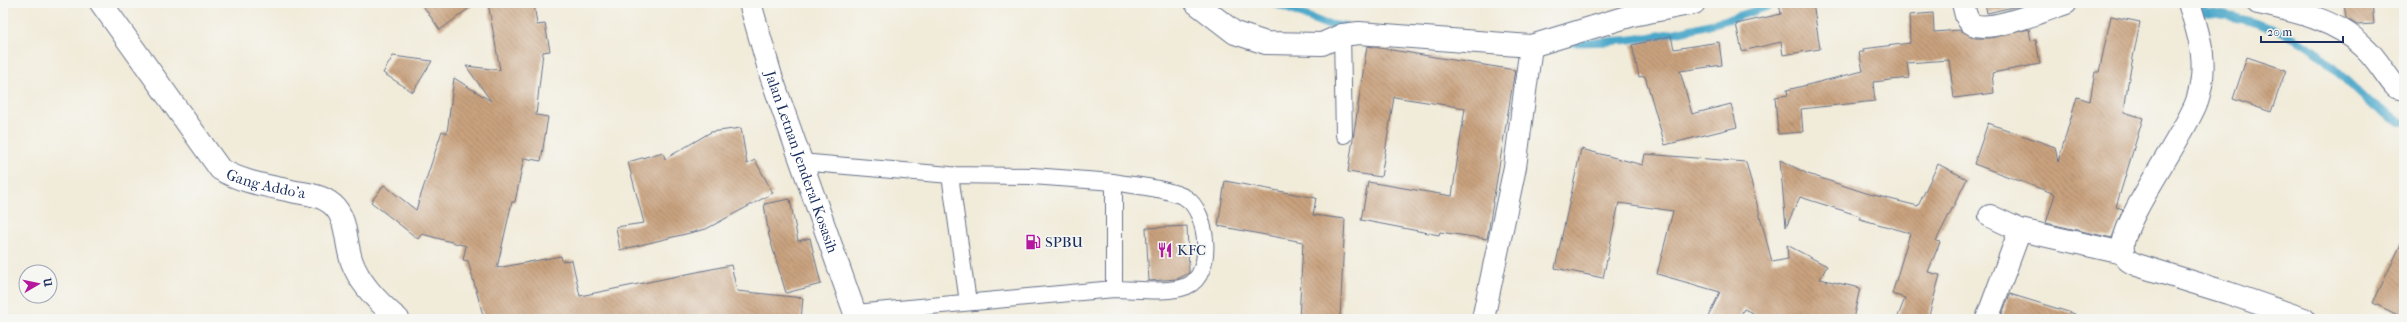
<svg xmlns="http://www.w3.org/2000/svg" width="2407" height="322" viewBox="0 0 2407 322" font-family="'IM FELL French Canon',serif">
  <defs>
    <pattern id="building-back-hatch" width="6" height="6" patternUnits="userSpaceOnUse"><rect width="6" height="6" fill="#c9a27e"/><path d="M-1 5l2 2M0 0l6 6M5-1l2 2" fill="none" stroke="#a2846a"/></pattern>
  </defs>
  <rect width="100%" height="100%" fill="#f6f6f2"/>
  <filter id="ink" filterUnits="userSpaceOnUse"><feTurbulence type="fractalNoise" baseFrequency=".025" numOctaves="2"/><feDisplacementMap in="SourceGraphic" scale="8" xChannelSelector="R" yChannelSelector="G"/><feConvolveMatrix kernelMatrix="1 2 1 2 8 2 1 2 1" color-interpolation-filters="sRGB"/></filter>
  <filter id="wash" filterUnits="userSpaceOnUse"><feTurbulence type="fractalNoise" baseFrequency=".012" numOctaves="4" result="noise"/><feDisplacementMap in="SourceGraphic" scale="16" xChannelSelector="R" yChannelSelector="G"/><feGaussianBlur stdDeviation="0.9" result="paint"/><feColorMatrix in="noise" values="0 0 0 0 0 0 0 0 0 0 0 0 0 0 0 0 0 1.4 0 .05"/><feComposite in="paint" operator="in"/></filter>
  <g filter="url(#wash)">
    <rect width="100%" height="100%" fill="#f1ebd9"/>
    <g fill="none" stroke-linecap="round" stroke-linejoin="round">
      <path stroke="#4ba7c9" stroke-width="8" d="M1274,3L1325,24L1346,27
        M2203,3L2204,12C2239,16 2283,29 2313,49L2370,103L2400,122H2404
        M1569,42C1637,45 1713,27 1777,3"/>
    </g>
    <g id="blocks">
      <path fill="url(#building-back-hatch)" d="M421,3H476L440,30Z
        M488,3H534L537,25L545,24L550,51L543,52L536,115L548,117L541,161L524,158L515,202H512L497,268L561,256L562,261L572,260L580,296L731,265L737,291L803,298L801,319H484L468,261L463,260L466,246L422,234L418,239L371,202L384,185L416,210L442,131L447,133L454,78L491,101L466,66L500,70Z
        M1779,3H1813L1820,49L1783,55L1781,42L1742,51L1736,24L1781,14Z
        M1985,3H2026V4L1987,13Z
        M2344,3H2372L2374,24L2357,25L2346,18Z
        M1933,13L1934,32L1960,30L1975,38H1990L2029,29L2031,41L2036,40L2040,64L1992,73L1994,93L1954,98L1949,60L1907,63L1909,78L1873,82L1875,101L1801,109L1803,132L1778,134L1775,97L1788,95L1787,90L1863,71L1859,52H1864L1863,49L1910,43L1909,15Z
        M2111,16L2140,22L2128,83L2124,112L2143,118L2116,207L2123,209L2112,238L2046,223L2055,194L1974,164L1988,123L2055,147L2058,162L2077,97L2090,101L2095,72H2099Z
        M1671,36L1674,49L1719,42L1722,65L1680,71L1692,114L1731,104L1737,127L1665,145L1645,76L1639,77L1632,45Z
        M1367,46L1515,70L1487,239L1440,232L1439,235L1361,220L1368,182L1452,196L1465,108L1394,97L1381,177L1348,172Z
        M393,56L432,61L413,92L383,73Z
        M2247,57L2286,70L2271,112L2233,99Z
        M741,128L747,164L755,160L773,193L706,229L620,250L616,227L644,223L628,162L663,152L665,159L711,132Z
        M1581,149L1643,165L1645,154L1746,162L1772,262L1788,259L1787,245L1827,266L1820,279L1860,288L1853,319H1765L1744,309L1738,319H1707L1720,292L1657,274L1673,211L1619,203L1603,278L1555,268Z
        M1780,160L1808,174L1866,193L1918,206L1938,164L1967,179L1936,241L1940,242L1928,272L1940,275L1928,319H1897L1905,298L1892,294L1910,233L1860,219V216L1800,197L1786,227Z
        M1225,181L1316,198L1313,215L1345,219L1340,319H1299L1303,242L1218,226Z
        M790,199L798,241L810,238L821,284L786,293L769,236L764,204Z
        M1187,226L1189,273L1177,279L1149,281L1146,228Z
        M2404,238V318L2373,303Z
        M2010,294L2075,314L2074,319H2000Z"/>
    </g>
  </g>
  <g filter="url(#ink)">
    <use href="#blocks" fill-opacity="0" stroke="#667189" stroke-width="1"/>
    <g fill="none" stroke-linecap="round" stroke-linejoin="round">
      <g stroke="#667189" stroke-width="18">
        <path id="service" d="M1342,35L1344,135
          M800,162L950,175L1032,176L1114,182V289L855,313
          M950,175L968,302
          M1114,289C1137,289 1166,294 1187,286C1215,274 1208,212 1186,198C1168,188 1135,186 1114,182"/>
      </g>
      <g stroke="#667189" stroke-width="24">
        <g id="minor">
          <path id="s1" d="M101,3L220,169C243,183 270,186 296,192C309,194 323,196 333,205C348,219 345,244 352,262C360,284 380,304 398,319"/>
          <path d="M1196,3L1235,33L1266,43L1322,44L1342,35L1359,33L1531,46L1633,15L1694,3"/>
          <path d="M1963,3C1965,10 1965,18 1971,23C1987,35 2047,9 2066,3"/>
          <path d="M2189,3C2200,38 2209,64 2197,101C2186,134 2118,224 2123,251C2124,259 2130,262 2137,265L2228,293L2304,319"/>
          <path d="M2258,3C2295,11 2337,20 2364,47C2377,58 2385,75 2396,87L2404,89"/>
          <path d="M1990,216L2020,230"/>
          <path d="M1483,319L1515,167L1531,46"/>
          <path d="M1987,319L2020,230L2123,253"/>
        </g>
      </g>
      <g stroke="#667189" stroke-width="24">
        <g id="trunk">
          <path id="s2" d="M750,3L771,76L857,319"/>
        </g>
      </g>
      <use href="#service" stroke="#fff" stroke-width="16"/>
      <use href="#minor" stroke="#fff" stroke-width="22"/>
      <use href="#trunk" stroke="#fff" stroke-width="22"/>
    </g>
  </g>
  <defs>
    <g id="fuel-bare" transform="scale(1.2)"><path d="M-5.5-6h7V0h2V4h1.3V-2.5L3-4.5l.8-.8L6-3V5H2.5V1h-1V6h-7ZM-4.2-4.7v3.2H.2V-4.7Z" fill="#b5179e" stroke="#f6f6f2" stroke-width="2.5" paint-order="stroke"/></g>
    <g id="restaurant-bare" transform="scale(1.2)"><path d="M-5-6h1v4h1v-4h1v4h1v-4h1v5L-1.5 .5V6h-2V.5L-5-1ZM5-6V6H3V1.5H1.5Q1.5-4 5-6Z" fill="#b5179e" stroke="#f6f6f2" stroke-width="2.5" paint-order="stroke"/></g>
  </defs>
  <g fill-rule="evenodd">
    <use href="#fuel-bare" x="1033" y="242"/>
    <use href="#restaurant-bare" x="1165" y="250"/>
  </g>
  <g text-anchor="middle" stroke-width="3.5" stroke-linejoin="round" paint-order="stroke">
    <g font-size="15" fill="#1b2f5e" stroke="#f6f6f2">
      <text dy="5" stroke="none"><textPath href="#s2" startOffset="167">Jalan Letnan Jenderal Kosasih</textPath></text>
      <text dy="5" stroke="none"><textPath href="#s1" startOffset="253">Gang Addo'a</textPath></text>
    </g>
    <g font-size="15" fill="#1b2f5e" stroke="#f6f6f2" text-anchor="start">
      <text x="1045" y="247">SPBU</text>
      <text x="1177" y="255">KFC</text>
    </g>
  </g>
  <rect width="2407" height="322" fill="none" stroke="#f6f6f2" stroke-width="16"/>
  <g transform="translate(38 284) rotate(81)"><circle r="19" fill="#f6f6f2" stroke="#9ea6b7"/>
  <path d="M0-3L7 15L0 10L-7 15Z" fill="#b5179e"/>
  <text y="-6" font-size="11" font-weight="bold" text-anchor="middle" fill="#1b2f5e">U</text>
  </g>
  <path d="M2261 36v6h82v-6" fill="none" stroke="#1b2f5e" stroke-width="2"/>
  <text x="2267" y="36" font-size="12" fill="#1b2f5e" stroke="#f6f6f2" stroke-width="3" paint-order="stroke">20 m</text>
</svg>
